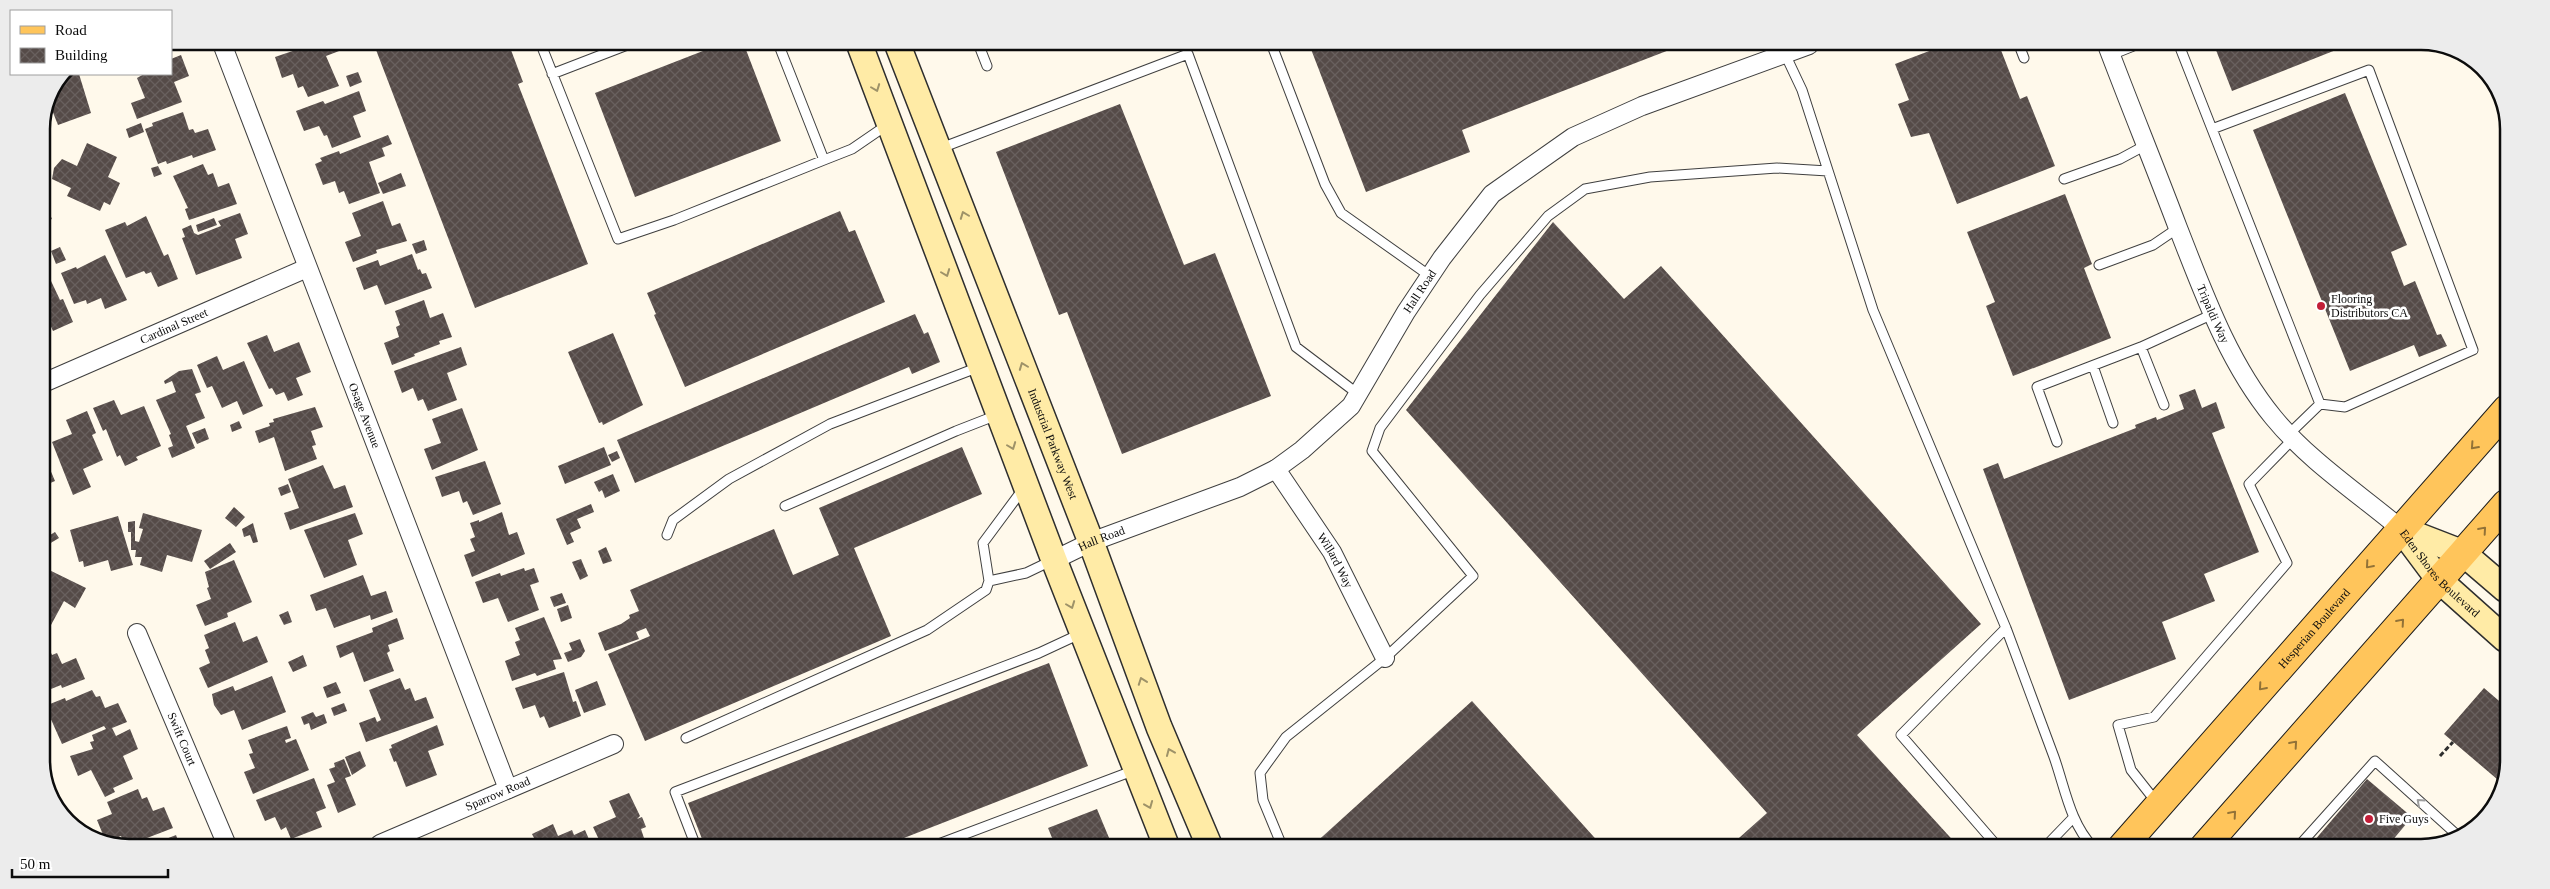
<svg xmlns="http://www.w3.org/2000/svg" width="2550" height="889" viewBox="0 0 2550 889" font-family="Georgia,serif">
  <defs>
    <pattern id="building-cross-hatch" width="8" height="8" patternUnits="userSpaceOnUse" patternTransform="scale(1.25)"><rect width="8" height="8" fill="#554b48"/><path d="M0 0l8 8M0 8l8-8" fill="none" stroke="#68605e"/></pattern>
  </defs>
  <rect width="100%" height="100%" fill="#fff9eb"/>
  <path fill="url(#building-cross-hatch)" d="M268,42H297L272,51Z
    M319,42H345L347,48L326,56L339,86L308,97L303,86L298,88L293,74L282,78L275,57Z
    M373,42H508L523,82L518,84L588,264L475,308Z
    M726,42H743L781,141L635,197L595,93Z
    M1309,44H1676L1677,47L1462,130L1470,152L1366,192Z
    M1945,45H1999L2020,99L2027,96L2055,166L1957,204L1929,133L1911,137L1898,104L1909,100L1895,64Z
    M2214,45L2346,46L2232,91Z
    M181,55L189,76L174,82L182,102L137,119L131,103L145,98L137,78L144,74H171V59Z
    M358,72L362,82L350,87L346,76Z
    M64,74H79L91,113L58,125L50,105Z
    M359,91L366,111L353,116L361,137L332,148L327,135L324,136L319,126L304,131L296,111L323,101L325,104Z
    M2345,93L2407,245L2391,252L2404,286L2415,281L2437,335L2441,334L2447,346L2419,357L2414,345L2350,371L2253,130Z
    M1120,104L1184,265L1215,253L1271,396L1122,454L1067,312L1059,315L996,152Z
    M183,112L189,130L193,129L195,133L208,129L216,150L193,158L192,155L167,164L166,161L158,164L145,129L153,126L152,123Z
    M141,123L144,132L129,138L126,129Z
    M388,135L392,144L382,148L385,156L369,162L380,193L349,204L344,191L339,193L335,181L323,185L315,164L322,161L320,158L339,151L340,154Z
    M87,143L117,157L108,177L120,183L110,205L104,202L100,211L67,196L71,188L52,179L54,168L62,159L77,166Z
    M203,164L208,175L213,173L218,187L229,183L237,204L189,220L185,209L188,208L173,176Z
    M158,166L162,174L154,177L151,168Z
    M401,173L406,186L383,194L378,183Z
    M2065,194L2092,264L2084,268L2111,338L2013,376L1986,306L1995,302L1967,232Z
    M41,195L52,219L41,223Z
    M383,201L392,226L400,223L407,241L376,250L377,253L353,262L345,242L361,236L352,213Z
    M840,211L849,232L855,230L885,302L685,387L654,315L656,314L647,293Z
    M240,213L248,234L235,239L242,258L196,275L182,238L185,237L182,229L191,225L194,233L198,235L221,226L218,221Z
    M146,216L164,256L168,254L178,279L158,287L151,272L146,274L144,271L126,278L105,230L125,222L127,226Z
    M214,218L217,225L198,232L196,225Z
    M1553,222L1624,299L1661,266L1981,624L1857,735L1959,847L1730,846L1767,813L1406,410Z
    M424,240L427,250L416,254L412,244Z
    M60,247L66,260L56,264L51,251Z
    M47,251L50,260L41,264V254Z
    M412,254L418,270L420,269L422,274L426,273L432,288L385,305L377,285L364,290L356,268L378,260L380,266Z
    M105,255L127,300L105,309L101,298L87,304L86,300L74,304L61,273L76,267L77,269Z
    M44,266L60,300L63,299L73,322L53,331L46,316L41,318V267Z
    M424,300L430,318L443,313L452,337L439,341L440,344L414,354L415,356L392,365L384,343L399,337L396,327L400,325L395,311Z
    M915,314L924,334L928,332L940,362L912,374L909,367L635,483L617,440Z
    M613,333L643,405L603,425L602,422L599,423L568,352Z
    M267,335L274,352L299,342L311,372L296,378L303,395L288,401L284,392L276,395L272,388L269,389L247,343Z
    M461,347L467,365L447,373L457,400L428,411L423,399L418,401L413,388L402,393L394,371Z
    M217,356L223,370L244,361L263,406L243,415L237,401L222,408L212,386L207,388L197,365Z
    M192,369L201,392L195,394L205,418L186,426L195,448L172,458L168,448L173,446L169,435L171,434L156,400L176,392L172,381L165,384L164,381L179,371Z
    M2195,389L2202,408L2216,402L2225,428L2212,433L2259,552L2204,574L2215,601L2162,622L2176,659L2069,700L1983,469L1998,463L2004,479L2136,428L2135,425L2156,417L2157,420L2184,409L2179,395Z
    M114,400L121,415L144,406L161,446L136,457L138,460L125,466L120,455L117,457L106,429L103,431L93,408Z
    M315,407L323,427L311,431L316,445L312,446L317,459L285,471L274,437L259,443L255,431L270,426L269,423L274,422L273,419Z
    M462,408L478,450L432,470L424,449L441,443L432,419Z
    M87,411L96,433L92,435L103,460L83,469L91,487L73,495L52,442L72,434L66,420Z
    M239,421L242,428L232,432L230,425Z
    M205,428L209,439L197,444L192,433Z
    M604,447L611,465L565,484L558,466Z
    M962,447L982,494L854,548L891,636L645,741L608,654L650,636L646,628L636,632L639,639L605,651L598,633L621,624L630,618L629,615L639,611L630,590L774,529L793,575L839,555L819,508Z
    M41,448L55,481L41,487Z
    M617,451L620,458L612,462L608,455Z
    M485,461L501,504L473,515L467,501L463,503L459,491L442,497L435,477Z
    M323,465L334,489L345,485L353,507L290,530L284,513L299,508L288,479Z
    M613,474L620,491L605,498L602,490L599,492L594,482Z
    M288,484L291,492L281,496L278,488Z
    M591,504L594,512L577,519L581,528L570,533L574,542L567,545L556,519Z
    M234,507L245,517L236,527L225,518Z
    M502,512L509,535L517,532L525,554L472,577L464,555L475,551L470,539L475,537L470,523L479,520V522Z
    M143,513L202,530L192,562L167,555L162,572L140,565L142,557H135L136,550H131V532H128V522L135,521V541L139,542L143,529L139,528Z
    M355,513L363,534L348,540L357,565L324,578L304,530Z
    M118,516L133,565L111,571L108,560L84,567L83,561L79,562L70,530Z
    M253,523L258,542L253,543L250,535L244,537L242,529Z
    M55,532L59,538L49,544L45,538Z
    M230,543L236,552L210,569L204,561Z
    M606,547L612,561L603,564L598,551Z
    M581,559L588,576L580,580L572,562Z
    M234,560L252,602L227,613L228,617L205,626L196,605L211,599L207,588L209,587L205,572Z
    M41,566L86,588L75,608L64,601L51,625L41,619Z
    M524,568L525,571L534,568L539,582L530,585L539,610L508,622L498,598L483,603L475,582L500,573L501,576Z
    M363,575L371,596L386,591L393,612L371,620L370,615L334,628L326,608L316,611L310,595Z
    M562,593L566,603L554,607L550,597Z
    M568,605L572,618L561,622L557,609Z
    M288,611L292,622L284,625L279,615Z
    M544,617L562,659L553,660L556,669L537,676L535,673L512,681L505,661L520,655L515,642L520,640L515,628Z
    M397,618L404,639L388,645L390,651L387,653L394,671L364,682L353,652L340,658L336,646L373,632L372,628Z
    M235,622L243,642L257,636L268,662L208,688L199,668L210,663L205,650L209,648L204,635Z
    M580,639L585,651L581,657L568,662L564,653L572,650L569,643Z
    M46,642L52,655L57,653L62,664L76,658L85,679L62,688L61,685L41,693V644Z
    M303,655L307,666L293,672L288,662Z
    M1049,663L1088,766L886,845L704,844L688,803Z
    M564,672L573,702L576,701L581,716L549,728L544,716L540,718L535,705L523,709L515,688Z
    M272,676L286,712L242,730L234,710L221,715L214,705L212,694L233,686L235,691Z
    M400,678L405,690L410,688L415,701L426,697L434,718L366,742L359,723L375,717L377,722L381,720L369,690Z
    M597,681L606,705L584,713L575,690Z
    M336,682L341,693L327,698L323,687Z
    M2484,688L2505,706L2504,785L2444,734Z
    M92,690L96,697L100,696L105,708L118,703L127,722L112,728L116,736L130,729L138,749L123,756L133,779L113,788L115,792L105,797L91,770L78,776L70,756L93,749L90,742L94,741L92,735L106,729L104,726L62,744L45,706L65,698L66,701Z
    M1472,701L1602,846H1312Z
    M344,703L347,711L334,716L331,708Z
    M313,712L316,717L324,714L327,723L311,730L309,723L304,725L301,717Z
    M437,725L444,745L428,751L437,775L406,787L396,761L394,762L389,749L392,748L391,745Z
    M287,726L291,738L285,740L286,743L296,739L309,770L253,794L244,772L255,768L249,754L253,753L248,740Z
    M360,751L366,766L352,775L345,757Z
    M344,759L351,776L345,778L356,805L338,813L327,785L335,782L329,769L335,767L334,763Z
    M314,778L326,808L316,812L322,827L291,839L286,827L281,830L275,817L265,821L256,800Z
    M2367,779L2412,817L2386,848H2308Z
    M138,789L142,799L147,797L153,811L164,807L173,828L134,843H124L121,836L106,842L97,820L112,814L107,802Z
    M629,793L640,816L637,819L642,817L646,827L641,829L646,844H601L593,827L616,817L609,801Z
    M1097,809L1112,845H1055L1048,828Z
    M553,824L558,836L572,830L574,835L585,830L591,844H537L532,834Z
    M176,835L179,843H156Z"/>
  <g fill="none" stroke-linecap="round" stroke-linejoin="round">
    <g stroke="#3f3f3f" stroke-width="11">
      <path id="lane" d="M540,42L618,239L674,220L824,160
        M778,43L824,160L852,149L887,125
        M978,43L987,66
        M1271,43L1325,184L1341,213L1430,276
        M1769,44L1774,57
        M2019,45L2024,58
        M2179,45L2212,129
        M1785,54L1802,90L1873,310L2006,628
        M2111,55L2136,45
        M552,74L635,42
        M941,148L1188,54L1296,347L1358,394
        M2064,179L2120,159L2146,145
        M2099,265L2153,245L2178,228
        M2093,366L2113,423
        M2164,405L2141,347L2213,314
        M2289,434L2320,404L2345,407L2473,350L2369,70L2212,129L2320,404
        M2057,442L2037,387L2141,347
        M785,506L956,431L997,415
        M667,535L673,520L729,479L830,424L979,367
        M989,581L1026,573L1053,560
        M686,738L927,630L986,590L989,581L983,543L1023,489
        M2157,803L2131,770L2118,725L2154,717L2287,563L2249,484L2294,438
        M695,844L675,792L1039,653L1082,633
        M936,845L1135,770
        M1282,846L1263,800L1260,773L1286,737L1385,658L1473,576L1372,451L1380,428L1480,295L1548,216L1585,189L1650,177L1777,168L1828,171
        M1998,847L1901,735L2006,628C2022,671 2038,714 2054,757C2065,788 2070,823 2093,847
        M2045,847L2073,818
        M2297,848L2375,761L2456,834"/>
    </g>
    <g stroke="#3f3f3f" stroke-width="20">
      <g id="street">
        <path id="s1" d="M221,41L508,789"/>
        <path id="s2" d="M2107,45C2130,106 2155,167 2178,228C2204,294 2228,362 2273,417C2308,460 2358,493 2401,529"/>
        <path id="s3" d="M41,384L307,268"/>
        <path id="s4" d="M1276,469L1332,552L1385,658"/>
        <path id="s5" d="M1054,560L1091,542L1240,487L1276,469L1302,450L1351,406L1406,312L1442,258L1492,194L1573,137L1642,106L1809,45"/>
        <path id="s6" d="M137,633L226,843"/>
        <path id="s7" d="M380,844L614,744"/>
      </g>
    </g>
    <g stroke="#2e2e2e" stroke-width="28">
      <g id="secondary">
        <path d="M859,43L1054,560L1166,845"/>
        <path id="s8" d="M897,43L1091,542L1159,727L1209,845"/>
        <path id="s9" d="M2401,529L2439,580L2505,639"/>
        <path d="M2401,529L2463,553L2505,589"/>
      </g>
    </g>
    <g stroke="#1d1d1d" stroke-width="30">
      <g id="primary">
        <path id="s10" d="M2122,847L2507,409"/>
        <path d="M2204,847L2506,504"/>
      </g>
    </g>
    <path stroke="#2e2e2e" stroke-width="3" stroke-dasharray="5 2.5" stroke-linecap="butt" d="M2440,756L2453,742"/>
    <use href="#lane" stroke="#fff" stroke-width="9"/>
    <use href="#street" stroke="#fff" stroke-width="18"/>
    <use href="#secondary" stroke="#ffeba6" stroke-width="25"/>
    <use href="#primary" stroke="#ffc55b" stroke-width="28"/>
  </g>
  <defs><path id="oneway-chevron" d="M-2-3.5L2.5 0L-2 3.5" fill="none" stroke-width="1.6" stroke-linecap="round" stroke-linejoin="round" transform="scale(1.25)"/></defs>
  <g stroke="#9e9268">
    <use href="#oneway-chevron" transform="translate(876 88) rotate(69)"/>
    <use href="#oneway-chevron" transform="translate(964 215) rotate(-111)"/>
    <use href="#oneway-chevron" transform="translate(946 273) rotate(69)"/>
    <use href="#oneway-chevron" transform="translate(1023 366) rotate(-111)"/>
    <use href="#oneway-chevron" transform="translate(1012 446) rotate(69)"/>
    <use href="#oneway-chevron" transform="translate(1071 605) rotate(69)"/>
    <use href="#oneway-chevron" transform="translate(1142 681) rotate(-110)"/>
    <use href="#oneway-chevron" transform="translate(1170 752) rotate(-113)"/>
    <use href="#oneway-chevron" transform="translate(1149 805) rotate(68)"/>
  </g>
  <g stroke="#927237">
    <use href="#oneway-chevron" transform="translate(2474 446) rotate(132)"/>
    <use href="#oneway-chevron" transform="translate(2483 530) rotate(-49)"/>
    <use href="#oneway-chevron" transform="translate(2369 565) rotate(131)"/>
    <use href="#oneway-chevron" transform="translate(2401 622) rotate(-49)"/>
    <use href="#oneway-chevron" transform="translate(2262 687) rotate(131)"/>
    <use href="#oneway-chevron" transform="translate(2294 744) rotate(-49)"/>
    <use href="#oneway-chevron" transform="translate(2233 814) rotate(-49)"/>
  </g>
  <use stroke="#9e9e9e" href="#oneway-chevron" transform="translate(2420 802) rotate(-138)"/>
  <g fill="#c21e38" stroke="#fff" stroke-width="2">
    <circle cx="2321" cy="306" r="5"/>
    <circle cx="2369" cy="819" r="5"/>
  </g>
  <g text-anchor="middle" stroke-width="5" stroke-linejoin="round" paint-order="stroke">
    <g font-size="12" fill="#0c0c0c" stroke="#fff">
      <text dy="4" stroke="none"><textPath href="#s5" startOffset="472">Hall Road</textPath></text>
      <text dy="4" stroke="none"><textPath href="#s2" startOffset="289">Tripaldi Way</textPath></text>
      <text dy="4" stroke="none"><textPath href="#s3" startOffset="145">Cardinal Street</textPath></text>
      <text dy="4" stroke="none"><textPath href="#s1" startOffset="401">Osage Avenue</textPath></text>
      <text dy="4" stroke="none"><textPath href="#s8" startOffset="430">Industrial Parkway West</textPath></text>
      <text dy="4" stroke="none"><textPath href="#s5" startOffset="52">Hall Road</textPath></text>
      <text dy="4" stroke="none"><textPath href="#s4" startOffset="109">Willard Way</textPath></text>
      <text dy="4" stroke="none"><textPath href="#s9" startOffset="59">Eden Shores Boulevard</textPath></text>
      <text dy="4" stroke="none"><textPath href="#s10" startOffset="291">Hesperian Boulevard</textPath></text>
      <text dy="4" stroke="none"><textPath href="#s6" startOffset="115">Swift Court</textPath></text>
      <text dy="4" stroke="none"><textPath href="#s7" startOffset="128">Sparrow Road</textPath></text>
    </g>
    <g font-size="12" fill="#0c0c0c" stroke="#fff" text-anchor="start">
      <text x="2331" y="303">Flooring<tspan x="2331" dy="14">Distributors CA</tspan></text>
      <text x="2379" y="823">Five Guys</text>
    </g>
  </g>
  <path d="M0 0H2550V889H0ZM129 50H2421A79 79 0 0 1 2500 129V760A79 79 0 0 1 2421 839H129A79 79 0 0 1 50 760V129A79 79 0 0 1 129 50Z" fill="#ececec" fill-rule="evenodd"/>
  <path fill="none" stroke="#0c0c0c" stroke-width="2.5" d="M129 50H2421A79 79 0 0 1 2500 129V760A79 79 0 0 1 2421 839H129A79 79 0 0 1 50 760V129A79 79 0 0 1 129 50Z"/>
  <rect x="10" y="10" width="162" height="65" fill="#ffffff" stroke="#9e9e9e"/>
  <rect x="20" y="26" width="25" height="8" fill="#ffc55b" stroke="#9e9e9e"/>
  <text x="55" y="35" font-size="15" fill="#0c0c0c">Road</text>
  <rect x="20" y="48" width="25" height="15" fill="url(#building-cross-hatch)" stroke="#9e9e9e"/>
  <text x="55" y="60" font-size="15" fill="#0c0c0c">Building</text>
  <path d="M12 869v8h156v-8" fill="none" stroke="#0c0c0c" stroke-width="2.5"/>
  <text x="20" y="869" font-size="15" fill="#0c0c0c" stroke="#ffffff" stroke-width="4" paint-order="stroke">50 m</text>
</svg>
